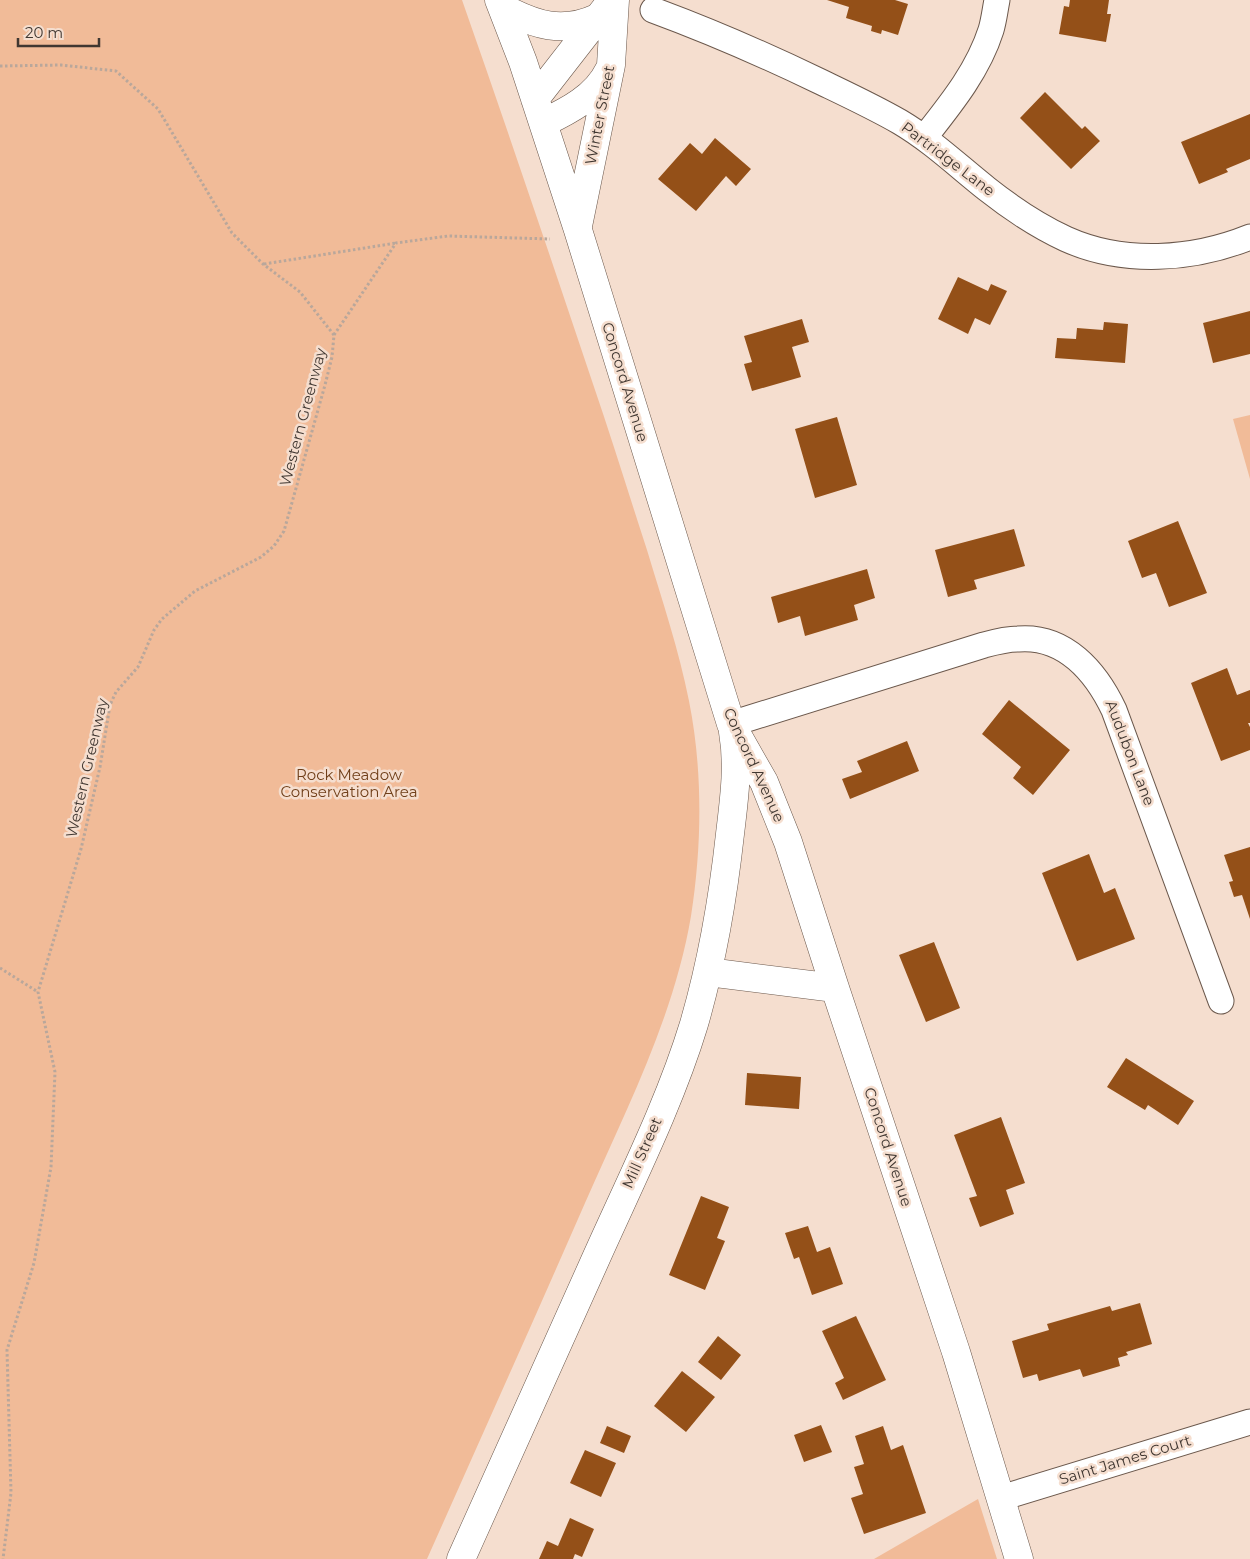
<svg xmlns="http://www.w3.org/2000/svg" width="1250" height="1559" viewBox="0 0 1250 1559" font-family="Montserrat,sans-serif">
  <rect width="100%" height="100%" fill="#f5decf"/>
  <path fill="#f1bb98" d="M0,0H462C507,128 550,256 593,384C612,439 629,495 647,550C662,600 679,650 689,701C703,771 702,846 691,916C674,1017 626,1110 585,1203C533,1322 480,1440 427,1559H0Z
    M1250,415V479L1233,419Z
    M978,1499L997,1559H874Z"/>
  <path fill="#945018" d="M827,0H895L908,4L898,35L882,30L881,34L871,31L872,26L846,18L849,7Z
    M1070,0H1109L1107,14H1111L1106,42L1059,34L1064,6L1069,7Z
    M1045,92L1082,129L1085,126L1100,141L1071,169L1020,118Z
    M1250,114V159L1226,169L1228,172L1199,184L1181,142Z
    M715,138L751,169L736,186L726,176L696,211L658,179L690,143L702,154Z
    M958,277L988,291L991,284L1007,291L990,325L975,318L968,334L938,319Z
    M1250,311V354L1213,363L1203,323Z
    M802,319L809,342L792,347L801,377L752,391L744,364L752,362L744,336Z
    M1104,322L1128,324L1125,363L1055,358L1057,338L1076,339L1077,328L1103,330Z
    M837,417L857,485L815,498L795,429Z
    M1178,521L1207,593L1169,607L1156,573L1142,578L1128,541Z
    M1014,529L1025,566L974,580L977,589L948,597L935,550Z
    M867,569L875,598L854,605L858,620L805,636L800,616L778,623L771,597Z
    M1227,668L1237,695L1250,690V723H1248L1250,727V750L1221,761L1191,683Z
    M1009,700L1070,750L1033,795L1013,778L1021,767L982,734Z
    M907,741L919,771L850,799L842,779L862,772L857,761Z
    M1250,847V919L1242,895L1234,897L1229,882L1233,881L1224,855Z
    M1089,854L1104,893L1115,888L1135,939L1077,961L1042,873Z
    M934,942L960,1008L926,1022L899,955Z
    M1126,1058L1194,1101L1178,1125L1148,1105L1145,1110L1107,1087Z
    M747,1073L801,1077L799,1109L745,1105Z
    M1001,1117L1025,1183L1006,1190L1014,1214L980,1227L969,1198L977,1196L954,1135Z
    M701,1196L729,1207L717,1238L725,1241L705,1290L669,1275Z
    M808,1226L817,1252L830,1247L843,1284L812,1295L799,1257L794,1259L785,1233Z
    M1140,1303L1152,1344L1126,1352L1128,1355L1118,1358L1120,1366L1083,1377L1080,1369L1039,1381L1037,1374L1023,1378L1012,1341L1049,1330L1047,1324L1110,1306L1112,1311Z
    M856,1316L886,1380L843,1400L835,1383L844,1378L822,1331Z
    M718,1336L741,1355L721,1380L698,1362Z
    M682,1371L715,1397L686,1432L654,1406Z
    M821,1425L832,1452L804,1462L794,1435Z
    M607,1426L631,1436L624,1453L600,1443Z
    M883,1426L891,1450L903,1445L926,1513L864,1534L851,1498L863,1494L854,1467L864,1464L855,1436Z
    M585,1450L616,1463L601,1497L570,1483Z
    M570,1518L594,1529L582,1557L575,1554L573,1559H539L547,1541L558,1546Z"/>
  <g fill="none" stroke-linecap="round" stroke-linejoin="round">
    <g stroke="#6b584c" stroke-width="27">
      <path id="minor" d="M653,10C710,31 765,55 819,81C846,94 874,107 900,122C932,141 958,166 987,189C1011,208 1038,226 1066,239C1124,265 1193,260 1250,237
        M924,138C950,105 978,71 991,30C994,20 995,10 997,0
        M731,724L984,645C995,642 1007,639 1018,639C1065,635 1096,672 1114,710L1221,1001
        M1001,1498L1250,1422"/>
    </g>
    <g stroke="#6b584c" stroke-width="29">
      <path id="secondary" d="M499,0L523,62L578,230L731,724L764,782L788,842L835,988L956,1352L1019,1559
        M503,8C535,25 562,34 597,18
        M535,99L612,0
        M543,123C568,111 596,97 609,70
        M578,226L611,65L615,0
        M708,972L835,988
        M461,1559C505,1461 549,1363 593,1265C628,1186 669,1106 694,1024C712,962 723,898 730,834C734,800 739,766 733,732"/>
    </g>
    <path stroke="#b9a79b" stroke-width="3" stroke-dasharray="2.5 2.5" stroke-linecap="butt" d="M0,66L61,65L116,71L158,109L232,233L263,264L300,292L334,335L332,357L325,385L284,531L274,546L261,557L195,591L162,619L154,630L138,667L116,692L110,705L100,767L81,849L38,992L55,1072L51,1167L34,1263L7,1350L11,1493L3,1559
      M264,264L396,243
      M334,335L396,243L448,236L550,239
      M0,968L38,992"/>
    <use href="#minor" stroke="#fff" stroke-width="25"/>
    <use href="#secondary" stroke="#fff" stroke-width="28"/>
  </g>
  <g text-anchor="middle" stroke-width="5" stroke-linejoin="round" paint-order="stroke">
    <g font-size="15" fill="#403731" stroke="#f5decf">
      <text transform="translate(600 115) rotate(-79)" y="5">Winter Street</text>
      <text transform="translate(948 159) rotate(37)" y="5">Partridge Lane</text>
      <text transform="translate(625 382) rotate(73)" y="5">Concord Avenue</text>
      <text transform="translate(303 417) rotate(-75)" y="5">Western Greenway</text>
      <text transform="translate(1130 753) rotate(69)" y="5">Audubon Lane</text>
      <text transform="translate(754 765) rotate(65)" y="5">Concord Avenue</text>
      <text transform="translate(87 768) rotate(-77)" y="5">Western Greenway</text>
      <text transform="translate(888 1147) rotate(72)" y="5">Concord Avenue</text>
      <text transform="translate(642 1153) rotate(-66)" y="5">Mill Street</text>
      <text transform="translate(1125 1460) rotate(-17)" y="5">Saint James Court</text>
    </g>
    <g font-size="15" fill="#703f19" stroke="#f5decf">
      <text x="349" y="780">Rock Meadow<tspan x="349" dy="17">Conservation Area</tspan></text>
    </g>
  </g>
  <path d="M18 38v8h81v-8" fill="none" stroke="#403731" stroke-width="2.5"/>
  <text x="25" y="38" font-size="15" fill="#403731" stroke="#f5decf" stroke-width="4" paint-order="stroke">20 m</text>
</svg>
